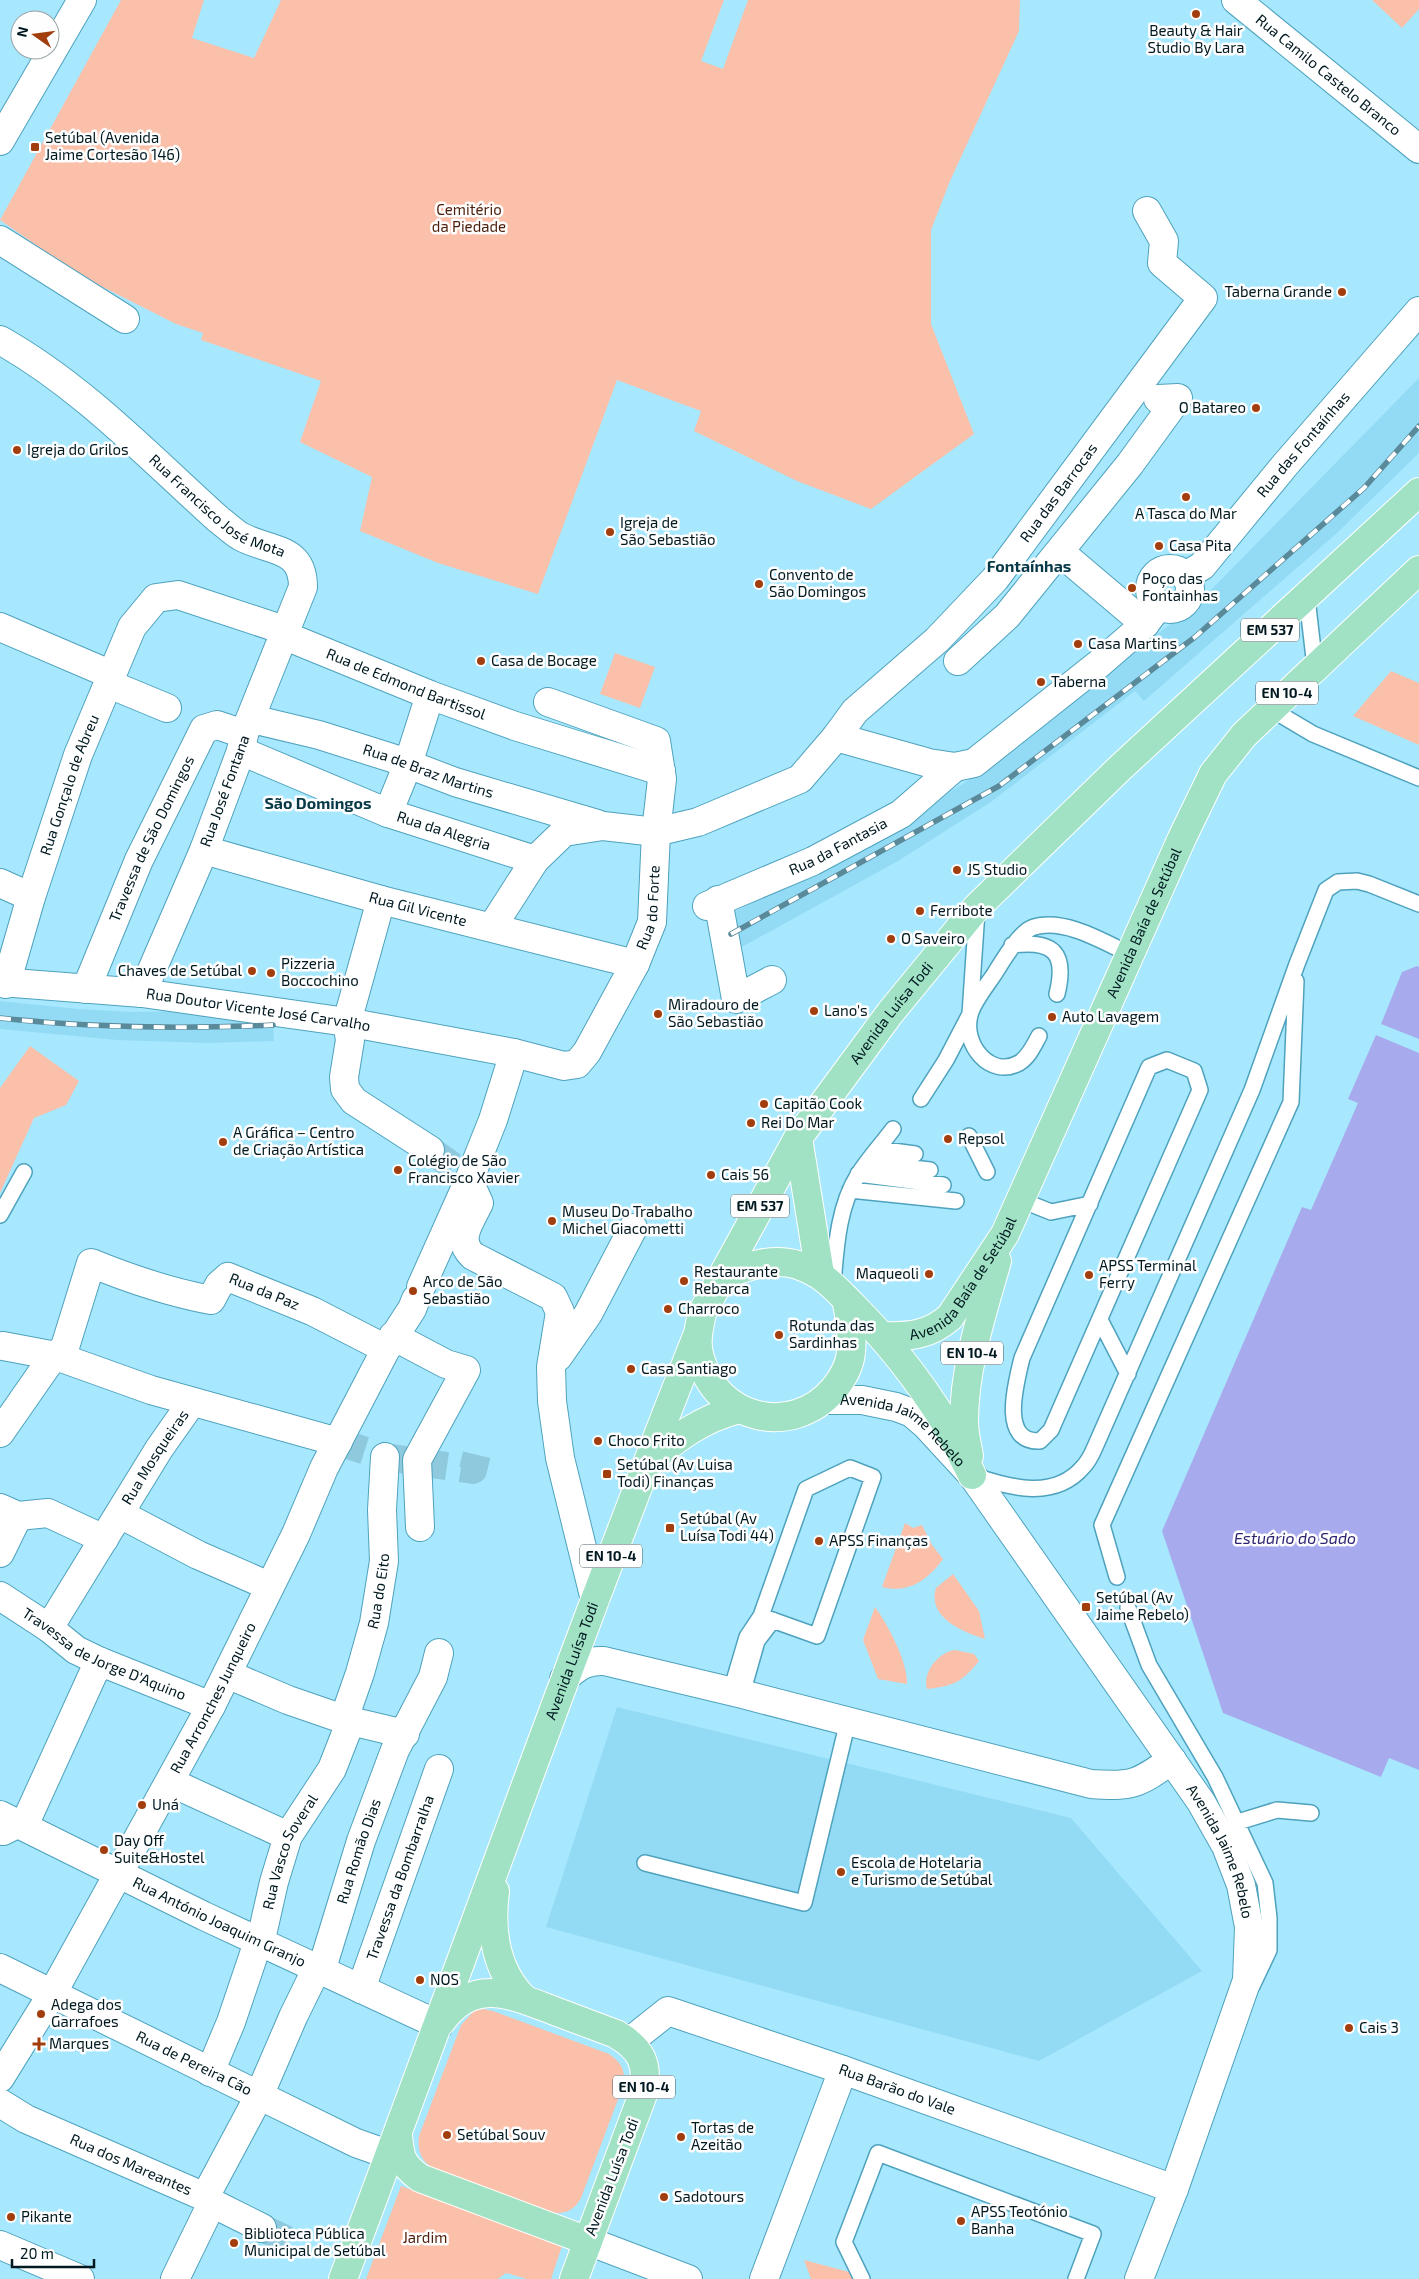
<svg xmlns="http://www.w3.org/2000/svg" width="1419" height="2279" viewBox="0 0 1419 2279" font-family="'Exo 2',sans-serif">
  <rect width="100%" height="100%" fill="#a7e8ff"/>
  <path fill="#93dbf4" d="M1419,378V453L1337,533L1144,701L1135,691L991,802L898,861L740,948L724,917L856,851L988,768L1203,598Z
    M0,1001L78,1009L134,1012L272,1010L274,1041L207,1043L117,1040L0,1029Z
    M617,1707L1071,1818L1202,1971L1039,2061L546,1927Z"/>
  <path fill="#fac0aa" d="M121,0H204L192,38L254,58L281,0H724L701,61L723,69L748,0H1020L1019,31L950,181L931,230V324L974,434L871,509L797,481L694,431L701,411L617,380L538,594L438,563L360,531L372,477L300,442L321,381L201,340L203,333L176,324L79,275L0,220Z
    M1372,0H1419V9L1402,28Z
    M615,653L655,667L640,708L600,694Z
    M1391,671L1419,683V745L1353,716Z
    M30,1046L79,1081L66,1105L34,1118L0,1193V1088Z
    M905,1523L913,1528L922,1525L932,1545L943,1559C928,1580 908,1594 882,1587Z
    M953,1574L979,1611L985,1639C962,1632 927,1617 936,1588Z
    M875,1607C888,1625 908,1662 907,1684L878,1679L863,1640Z
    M955,1650L974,1654L979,1661C962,1682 954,1686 927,1689C922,1672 939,1652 955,1650Z
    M484,2009L493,2011L609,2054C622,2063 626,2071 623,2086L581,2198C574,2211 564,2215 549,2212L434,2169C421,2161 417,2151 419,2136L461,2025L474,2011Z
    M401,2186L562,2246L551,2279H527L506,2273L498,2279H366Z
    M804,2260L853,2273V2279H811Z"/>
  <path fill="#a7abee" d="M1417,966L1419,967V1039L1381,1024L1402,972Z
    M1376,1035L1419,1053V1770L1389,1758L1381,1777L1223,1713L1162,1531L1302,1207L1311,1210L1358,1103L1348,1099Z"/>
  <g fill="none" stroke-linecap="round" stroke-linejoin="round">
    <path stroke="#8ec9de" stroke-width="28" stroke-dasharray="28 14" stroke-linecap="butt" d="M430,1150L457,1169L474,1192
      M338,1442L385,1457L473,1470L479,1445
      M262,2228L298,2245"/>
    <g stroke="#4ea2bd" stroke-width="18">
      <path id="lane" d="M1311,594L1307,598L1315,667
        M1271,709L1313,734L1419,778
        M1012,945C1054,940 1067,953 1057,994
        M1039,1036C1034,1045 1029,1057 1019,1063C990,1079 962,1044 970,1015C973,1002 988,984 995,973C1003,960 1020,931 1034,927C1065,918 1104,942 1131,955
        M1167,1060L1194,1071L1200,1090L1051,1430L1040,1441C999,1443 1016,1383 1022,1358L1149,1067Z
        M921,1099L946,1060L970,1014L977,911
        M969,1136L987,1172
        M878,1149L915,1154
        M867,1163L930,1170
        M858,1174L943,1185
        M850,1190L956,1201
        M1021,1200L1051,1212L1090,1204
        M0,1215L24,1172
        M833,1284C836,1248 838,1207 858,1175C868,1159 882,1144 893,1129
        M1100,1320L1128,1374
        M974,1476C1010,1487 1054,1501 1083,1467C1088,1462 1092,1454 1095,1447L1252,1090L1297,964L1326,890L1338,882L1357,881L1369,884L1419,904
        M1117,1577L1102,1525L1291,1102L1296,981
        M1128,1608L1149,1665L1215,1777L1265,1883L1269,1918V1950L1252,1986
        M731,1691L747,1637L761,1616L806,1489L850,1468L873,1477L817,1636L761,1616
        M742,1694L757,1641L773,1620
        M1238,1822L1277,1810L1311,1813
        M645,1863L804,1903L848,1721
        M862,2279L844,2242L878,2153L1093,2234L1076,2279"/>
    </g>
    <g stroke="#4ea2bd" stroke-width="30">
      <g id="street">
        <path id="s1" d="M1236,0L1419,149"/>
        <path d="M0,240L125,319"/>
        <path id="s2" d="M0,340C82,386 149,457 218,519C225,524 232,531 240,536C268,552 303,545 303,587L244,734L241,751L204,850L142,993"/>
        <path d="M1060,552L1145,624"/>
        <circle cx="1170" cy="589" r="20"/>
        <path id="s3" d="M1185,576L1202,566L1285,465L1419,311"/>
        <path d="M0,627L112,675"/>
        <path d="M958,661L1007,616L1130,464L1178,398L1158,399"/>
        <path d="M109,684L167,708"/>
        <path id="s4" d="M252,719L319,735L392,758L455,782L597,824"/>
        <path id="s5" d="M836,737L855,711L937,640L995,579L1203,298L1162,263L1164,241L1147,211"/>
        <path id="s6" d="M241,751L388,813L535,860"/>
        <path d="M388,813L408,764L430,695"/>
        <path id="s7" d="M204,850L381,900L635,964"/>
        <path d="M0,883L31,897"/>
        <path d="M381,900L347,1022L350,1040L344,1077L345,1089L354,1101L430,1150"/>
        <path d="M718,900L736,999L772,980"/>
        <path id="s8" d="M707,906L813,861L901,814L955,767"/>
        <path d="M492,927L535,860L564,832L603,826L656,832L698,822L800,779L836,737L929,763L955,767L974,763L1100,663L1145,624L1159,605"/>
        <path id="s9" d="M0,982L142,993L347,1022L514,1053L564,1066L577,1064L587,1052L635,964L652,922L656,832L662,779L656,741L548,702"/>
        <path id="s10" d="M6,984L31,897L78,755L132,627L156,598L178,595L284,630L293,639L430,695L515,726L661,771"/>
        <path id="s11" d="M86,989L139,860L204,729L217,725L244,734"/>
        <path d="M474,1192L479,1203C470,1222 455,1240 473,1256L553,1297L560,1312L551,1367L552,1401L560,1458L595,1600"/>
        <path d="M421,1287L469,1180L493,1120L514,1053"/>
        <path d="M393,1336L446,1364L466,1370L417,1460L420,1527"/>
        <path d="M3,1346L56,1356L151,1390L338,1442"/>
        <path d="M558,1357L588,1314L633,1228"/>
        <path id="s12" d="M825,1400H862L896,1407L912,1413L926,1425L972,1475L1201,1802L1226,1846L1241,1885L1249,1927L1247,1980L1174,2189L1139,2279"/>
        <path id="s13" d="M0,1433L48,1364L65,1347L91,1263C130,1279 169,1292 211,1300L219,1285L228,1277L312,1311L386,1349"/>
        <path d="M0,1508L18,1516L48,1513L104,1539"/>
        <path d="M120,1514L198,1555L269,1586"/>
        <path d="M0,1553L18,1516"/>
        <path id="s14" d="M0,1596L49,1628L76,1650L101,1662L211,1706"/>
        <path id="s15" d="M49,1628L159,1449L192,1402"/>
        <path d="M227,1674L288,1700L346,1720L405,1734"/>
        <path d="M564,1679C577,1667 586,1660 604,1661L742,1694L1091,1784C1134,1787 1137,1784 1172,1760"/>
        <path d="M170,1782L288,1836"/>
        <path id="s16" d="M0,1815L204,1916L439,2025"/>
        <path d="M3,1831L27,1819L93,1674L101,1662"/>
        <path id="s17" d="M0,1968L356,2143L390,2155"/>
        <path id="s18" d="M361,1989L439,1769"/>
        <path id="s19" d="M629,2042L668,2011L843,2070L1174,2189"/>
        <path id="s20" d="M210,2072L231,2022L257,1945L262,1935L274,1882L288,1836L332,1769L348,1728L346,1713L360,1673L374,1623L384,1561L382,1510L385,1457"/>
        <path id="s21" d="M0,2078L52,1994L211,1706L296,1534L324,1468L386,1349L412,1309L416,1299"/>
        <path id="s22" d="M0,2103L26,2119L205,2197L212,2203L262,2228"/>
        <path id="s23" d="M205,2197L259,2096L293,2017L317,1968L323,1965L361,1841L395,1750L433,1677L439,1653"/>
        <path d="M588,2241L688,2279"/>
        <path d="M0,2245L80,2279"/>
        <path d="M175,2279L212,2203"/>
        <path d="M764,2279L843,2070"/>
      </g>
    </g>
    <g stroke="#4ea2bd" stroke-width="30">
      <path id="secondary" d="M0,141L82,0"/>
    </g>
    <g stroke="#fff" stroke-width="30">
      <g id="primary">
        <path d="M798,1138L820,1274"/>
        <path d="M724,1275C748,1266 773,1257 798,1265C824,1274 834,1287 852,1305C887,1340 918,1379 944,1421C954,1438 963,1457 972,1475"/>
        <path id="s24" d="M846,1299C850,1317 853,1334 851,1352C850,1365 842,1379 834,1389C792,1438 717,1420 700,1358C695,1343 699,1328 702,1313L798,1138L890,1013L977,907L1120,768L1419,492"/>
        <path id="s25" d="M883,1336C909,1337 930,1335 950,1317L1005,1234L1182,838L1213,774L1244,735L1419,570"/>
        <path d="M969,1456C967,1445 964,1433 964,1422C964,1367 982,1314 997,1261"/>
        <path d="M649,1463C676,1437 702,1419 739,1409"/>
        <path d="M495,1891C490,1930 495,1970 524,1999"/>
        <path d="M441,2022C473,1977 510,1994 552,2010C573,2018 595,2026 616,2034C642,2049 649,2065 643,2094L574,2279"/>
        <path d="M398,2135C400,2157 401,2164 420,2178L588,2241"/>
        <path id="s26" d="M343,2279C461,1965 573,1648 697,1336"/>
      </g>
    </g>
    <use href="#lane" stroke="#fff" stroke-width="15"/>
    <use href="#street" stroke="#fff" stroke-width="28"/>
    <use href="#secondary" stroke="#fff" stroke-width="28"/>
    <use href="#primary" stroke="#a1e2c4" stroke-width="28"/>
    <g stroke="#5a8999" stroke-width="5.5">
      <path id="rail" d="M731,934L999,786L1195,637L1364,488L1419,426
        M0,1018C91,1028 182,1029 273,1025"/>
    </g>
    <use href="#rail" stroke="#fefefe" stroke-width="4" stroke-dasharray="11" stroke-linecap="butt"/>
  </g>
  <g fill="#a23e0e" stroke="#fefefe" stroke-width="2">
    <circle cx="1196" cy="14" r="5"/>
    <rect x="30" y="142" width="10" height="10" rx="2.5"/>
    <circle cx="1342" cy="292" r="5"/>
    <circle cx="1256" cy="408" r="5"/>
    <circle cx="17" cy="450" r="5"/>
    <circle cx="1186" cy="497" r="5"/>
    <circle cx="610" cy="532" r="5"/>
    <circle cx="1159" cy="546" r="5"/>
    <circle cx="759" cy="584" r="5"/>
    <circle cx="1132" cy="588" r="5"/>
    <circle cx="1078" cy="644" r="5"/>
    <circle cx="481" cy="661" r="5"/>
    <circle cx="1041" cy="682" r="5"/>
    <circle cx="957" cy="870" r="5"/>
    <circle cx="920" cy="911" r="5"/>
    <circle cx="891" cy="939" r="5"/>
    <circle cx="252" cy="971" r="5"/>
    <circle cx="271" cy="973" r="5"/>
    <circle cx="814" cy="1011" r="5"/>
    <circle cx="658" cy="1014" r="5"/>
    <circle cx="1052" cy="1017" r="5"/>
    <circle cx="764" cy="1104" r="5"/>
    <circle cx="751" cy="1123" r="5"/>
    <circle cx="948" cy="1139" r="5"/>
    <circle cx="223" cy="1142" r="5"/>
    <circle cx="398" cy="1170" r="5"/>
    <circle cx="711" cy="1175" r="5"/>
    <circle cx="552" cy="1221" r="5"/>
    <circle cx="929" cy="1274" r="5"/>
    <circle cx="1089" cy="1275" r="5"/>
    <circle cx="684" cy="1281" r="5"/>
    <circle cx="413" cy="1291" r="5"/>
    <circle cx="668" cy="1309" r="5"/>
    <circle cx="779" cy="1335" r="5"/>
    <circle cx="631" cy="1369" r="5"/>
    <circle cx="598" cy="1441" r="5"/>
    <rect x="602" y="1469" width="10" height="10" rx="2.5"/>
    <rect x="665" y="1523" width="10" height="10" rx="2.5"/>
    <circle cx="819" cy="1541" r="5"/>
    <rect x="1081" y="1602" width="10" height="10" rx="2.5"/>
    <circle cx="142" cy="1805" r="5"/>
    <circle cx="104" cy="1850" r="5"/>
    <circle cx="841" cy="1872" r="5"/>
    <circle cx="420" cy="1980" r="5"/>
    <circle cx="41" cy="2014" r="5"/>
    <circle cx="1349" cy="2028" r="5"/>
    <path d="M36.5 2036.5h5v5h5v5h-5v5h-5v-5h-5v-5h5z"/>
    <circle cx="447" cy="2135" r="5"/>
    <circle cx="681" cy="2137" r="5"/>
    <circle cx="664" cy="2197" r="5"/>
    <circle cx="11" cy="2217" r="5"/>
    <circle cx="961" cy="2221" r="5"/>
    <circle cx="234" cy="2243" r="5"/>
  </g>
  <g text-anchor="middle" stroke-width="5" stroke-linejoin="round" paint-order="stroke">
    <g fill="#fefefe" stroke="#4c5e63" stroke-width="1">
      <rect x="1241" y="618.5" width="58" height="23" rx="4"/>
      <rect x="1256" y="681.5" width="62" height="23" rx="4"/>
      <rect x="731" y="1194.5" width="58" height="23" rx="4"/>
      <rect x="941" y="1341.5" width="62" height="23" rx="4"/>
      <rect x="580" y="1544.5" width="62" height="23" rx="4"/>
      <rect x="613" y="2075.5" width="62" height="23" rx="4"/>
    </g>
    <g font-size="14" font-weight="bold" fill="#001921">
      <text x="1270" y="635">EM 537</text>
      <text x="1287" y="698">EN 10-4</text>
      <text x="760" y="1211">EM 537</text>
      <text x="972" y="1358">EN 10-4</text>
      <text x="611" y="1561">EN 10-4</text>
      <text x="644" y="2092">EN 10-4</text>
    </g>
    <g font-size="15" fill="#001921" stroke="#fefefe" text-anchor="start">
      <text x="1196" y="36" text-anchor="middle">Beauty &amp; Hair<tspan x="1196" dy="17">Studio By Lara</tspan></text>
      <text x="45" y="143">Setúbal (Avenida<tspan x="45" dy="17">Jaime Cortesão 146)</tspan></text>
      <text x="1332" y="297" text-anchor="end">Taberna Grande</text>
      <text x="1246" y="413" text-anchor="end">O Batareo</text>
      <text x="27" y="455">Igreja do Grilos</text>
      <text x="1186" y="519" text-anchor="middle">A Tasca do Mar</text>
      <text x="620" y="528">Igreja de<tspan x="620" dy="17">São Sebastião</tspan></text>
      <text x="1169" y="551">Casa Pita</text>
      <text x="769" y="580">Convento de<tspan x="769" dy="17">São Domingos</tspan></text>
      <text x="1142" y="584">Poço das<tspan x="1142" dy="17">Fontainhas</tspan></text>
      <text x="1088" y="649">Casa Martins</text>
      <text x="491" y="666">Casa de Bocage</text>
      <text x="1051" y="687">Taberna</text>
      <text x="967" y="875">JS Studio</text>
      <text x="930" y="916">Ferribote</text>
      <text x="901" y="944">O Saveiro</text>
      <text x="281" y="969">Pizzeria<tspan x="281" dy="17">Boccochino</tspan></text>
      <text x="242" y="976" text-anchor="end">Chaves de Setúbal</text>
      <text x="668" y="1010">Miradouro de<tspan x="668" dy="17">São Sebastião</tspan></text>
      <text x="824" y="1016">Lano's</text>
      <text x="1062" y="1022">Auto Lavagem</text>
      <text x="774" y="1109">Capitão Cook</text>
      <text x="761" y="1128">Rei Do Mar</text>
      <text x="233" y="1138">A Gráfica – Centro<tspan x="233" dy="17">de Criação Artística</tspan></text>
      <text x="958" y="1144">Repsol</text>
      <text x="408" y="1166">Colégio de São<tspan x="408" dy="17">Francisco Xavier</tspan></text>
      <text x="721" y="1180">Cais 56</text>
      <text x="562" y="1217">Museu Do Trabalho<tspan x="562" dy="17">Michel Giacometti</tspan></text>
      <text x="1099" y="1271">APSS Terminal<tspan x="1099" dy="17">Ferry</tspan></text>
      <text x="694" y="1277">Restaurante<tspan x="694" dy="17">Rebarca</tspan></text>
      <text x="919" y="1279" text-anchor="end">Maqueoli</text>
      <text x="423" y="1287">Arco de São<tspan x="423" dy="17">Sebastião</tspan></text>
      <text x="678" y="1314">Charroco</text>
      <text x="789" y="1331">Rotunda das<tspan x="789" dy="17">Sardinhas</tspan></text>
      <text x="641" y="1374">Casa Santiago</text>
      <text x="608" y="1446">Choco Frito</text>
      <text x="617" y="1470">Setúbal (Av Luisa<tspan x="617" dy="17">Todi) Finanças</tspan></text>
      <text x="680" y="1524">Setúbal (Av<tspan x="680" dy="17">Luísa Todi 44)</tspan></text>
      <text x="829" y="1546">APSS Finanças</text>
      <text x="1096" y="1603">Setúbal (Av<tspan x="1096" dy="17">Jaime Rebelo)</tspan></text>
      <text x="152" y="1810">Uná</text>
      <text x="114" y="1846">Day Off<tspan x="114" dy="17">Suite&amp;Hostel</tspan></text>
      <text x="851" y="1868">Escola de Hotelaria<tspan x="851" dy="17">e Turismo de Setúbal</tspan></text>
      <text x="430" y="1985">NOS</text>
      <text x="51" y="2010">Adega dos<tspan x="51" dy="17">Garrafoes</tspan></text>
      <text x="1359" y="2033">Cais 3</text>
      <text x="49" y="2049">Marques</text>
      <text x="691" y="2133">Tortas de<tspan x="691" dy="17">Azeitão</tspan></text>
      <text x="457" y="2140">Setúbal Souv</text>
      <text x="674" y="2202">Sadotours</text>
      <text x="971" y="2217">APSS Teotónio<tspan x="971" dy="17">Banha</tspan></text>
      <text x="21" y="2222">Pikante</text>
      <text x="244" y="2239">Biblioteca Pública<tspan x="244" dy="17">Municipal de Setúbal</tspan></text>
    </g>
    <g font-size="15" fill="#001921" stroke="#fefefe">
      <text dy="5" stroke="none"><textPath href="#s1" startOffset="119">Rua Camilo Castelo Branco</textPath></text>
      <text dy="5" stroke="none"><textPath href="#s3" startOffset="178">Rua das Fontaínhas</textPath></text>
      <text dy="5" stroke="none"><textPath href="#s5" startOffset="332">Rua das Barrocas</textPath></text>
      <text dy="5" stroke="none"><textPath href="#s2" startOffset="275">Rua Francisco José Mota</textPath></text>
      <text dy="5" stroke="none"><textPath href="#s10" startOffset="685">Rua de Edmond Bartissol</textPath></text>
      <text dy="5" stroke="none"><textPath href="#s4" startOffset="184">Rua de Braz Martins</textPath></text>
      <text dy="5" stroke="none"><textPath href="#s10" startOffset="209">Rua Gonçalo de Abreu</textPath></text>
      <text transform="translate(225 791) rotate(-70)" y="5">Rua José Fontana</text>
      <text dy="5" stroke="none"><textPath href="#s6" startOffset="218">Rua da Alegria</textPath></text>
      <text dy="5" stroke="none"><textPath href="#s11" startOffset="164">Travessa de São Domingos</textPath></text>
      <text dy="5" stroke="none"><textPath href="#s8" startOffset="144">Rua da Fantasia</textPath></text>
      <text dy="5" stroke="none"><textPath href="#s9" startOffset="759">Rua do Forte</textPath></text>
      <text dy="5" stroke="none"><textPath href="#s7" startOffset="222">Rua Gil Vicente</textPath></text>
      <text dy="5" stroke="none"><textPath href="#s25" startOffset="512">Avenida Baía de Setúbal</textPath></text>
      <text dy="5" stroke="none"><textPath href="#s9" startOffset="260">Rua Doutor Vicente José Carvalho</textPath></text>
      <text dy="5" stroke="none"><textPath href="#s24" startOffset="666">Avenida Luísa Todi</textPath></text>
      <text dy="5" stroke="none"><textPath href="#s25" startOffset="108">Avenida Baía de Setúbal</textPath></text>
      <text dy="5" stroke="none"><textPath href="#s13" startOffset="390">Rua da Paz</textPath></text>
      <text dy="5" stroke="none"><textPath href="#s12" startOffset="88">Avenida Jaime Rebelo</textPath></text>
      <text dy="5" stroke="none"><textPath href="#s15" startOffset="201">Rua Mosqueiras</textPath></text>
      <text dy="5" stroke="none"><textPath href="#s20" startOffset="515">Rua do Eito</textPath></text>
      <text dy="5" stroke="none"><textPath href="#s14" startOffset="120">Travessa de Jorge D'Aquino</textPath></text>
      <text dy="5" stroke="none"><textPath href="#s26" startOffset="659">Avenida Luísa Todi</textPath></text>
      <text dy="5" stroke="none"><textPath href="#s21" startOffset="436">Rua Arronches Junqueiro</textPath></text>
      <text dy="5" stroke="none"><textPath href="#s23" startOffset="381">Rua Romão Dias</textPath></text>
      <text dy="5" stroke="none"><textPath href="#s20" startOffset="235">Rua Vasco Soveral</textPath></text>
      <text dy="5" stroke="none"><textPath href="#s12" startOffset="628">Avenida Jaime Rebelo</textPath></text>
      <text dy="5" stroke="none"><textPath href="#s18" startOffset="118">Travessa da Bombarralha</textPath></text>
      <text dy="5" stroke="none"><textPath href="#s16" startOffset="244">Rua António Joaquim Granjo</textPath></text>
      <text dy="5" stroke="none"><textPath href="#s17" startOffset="216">Rua de Pereira Cão</textPath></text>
      <text dy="5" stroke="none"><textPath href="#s19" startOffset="292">Rua Barão do Vale</textPath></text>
      <text dy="5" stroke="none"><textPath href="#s22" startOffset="145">Rua dos Mareantes</textPath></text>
      <text transform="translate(612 2177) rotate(-69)" y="5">Avenida Luísa Todi</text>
    </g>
    <g font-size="15" fill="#4c1e0b" stroke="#fefefe">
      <text x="469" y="215">Cemitério<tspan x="469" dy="17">da Piedade</tspan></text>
      <text x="425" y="2243">Jardim</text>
    </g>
    <g font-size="16" font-weight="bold" fill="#083946" stroke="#fefefe">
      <text x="1029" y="572">Fontaínhas</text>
      <text x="318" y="809">São Domingos</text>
    </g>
    <g font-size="16" font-style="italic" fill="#2d2572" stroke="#fefefe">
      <text x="1295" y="1544">Estuário do Sado</text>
    </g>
  </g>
  <g transform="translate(35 35) rotate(284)"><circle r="24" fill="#fefefe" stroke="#98a2a6"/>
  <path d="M0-4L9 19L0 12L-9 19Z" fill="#a23e0e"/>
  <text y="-8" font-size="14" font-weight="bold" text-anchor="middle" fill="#001921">N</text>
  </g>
  <path d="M12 2259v8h82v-8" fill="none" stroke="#001921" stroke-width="2.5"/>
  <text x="20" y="2259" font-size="15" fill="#001921" stroke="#fefefe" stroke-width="4" paint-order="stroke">20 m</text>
</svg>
